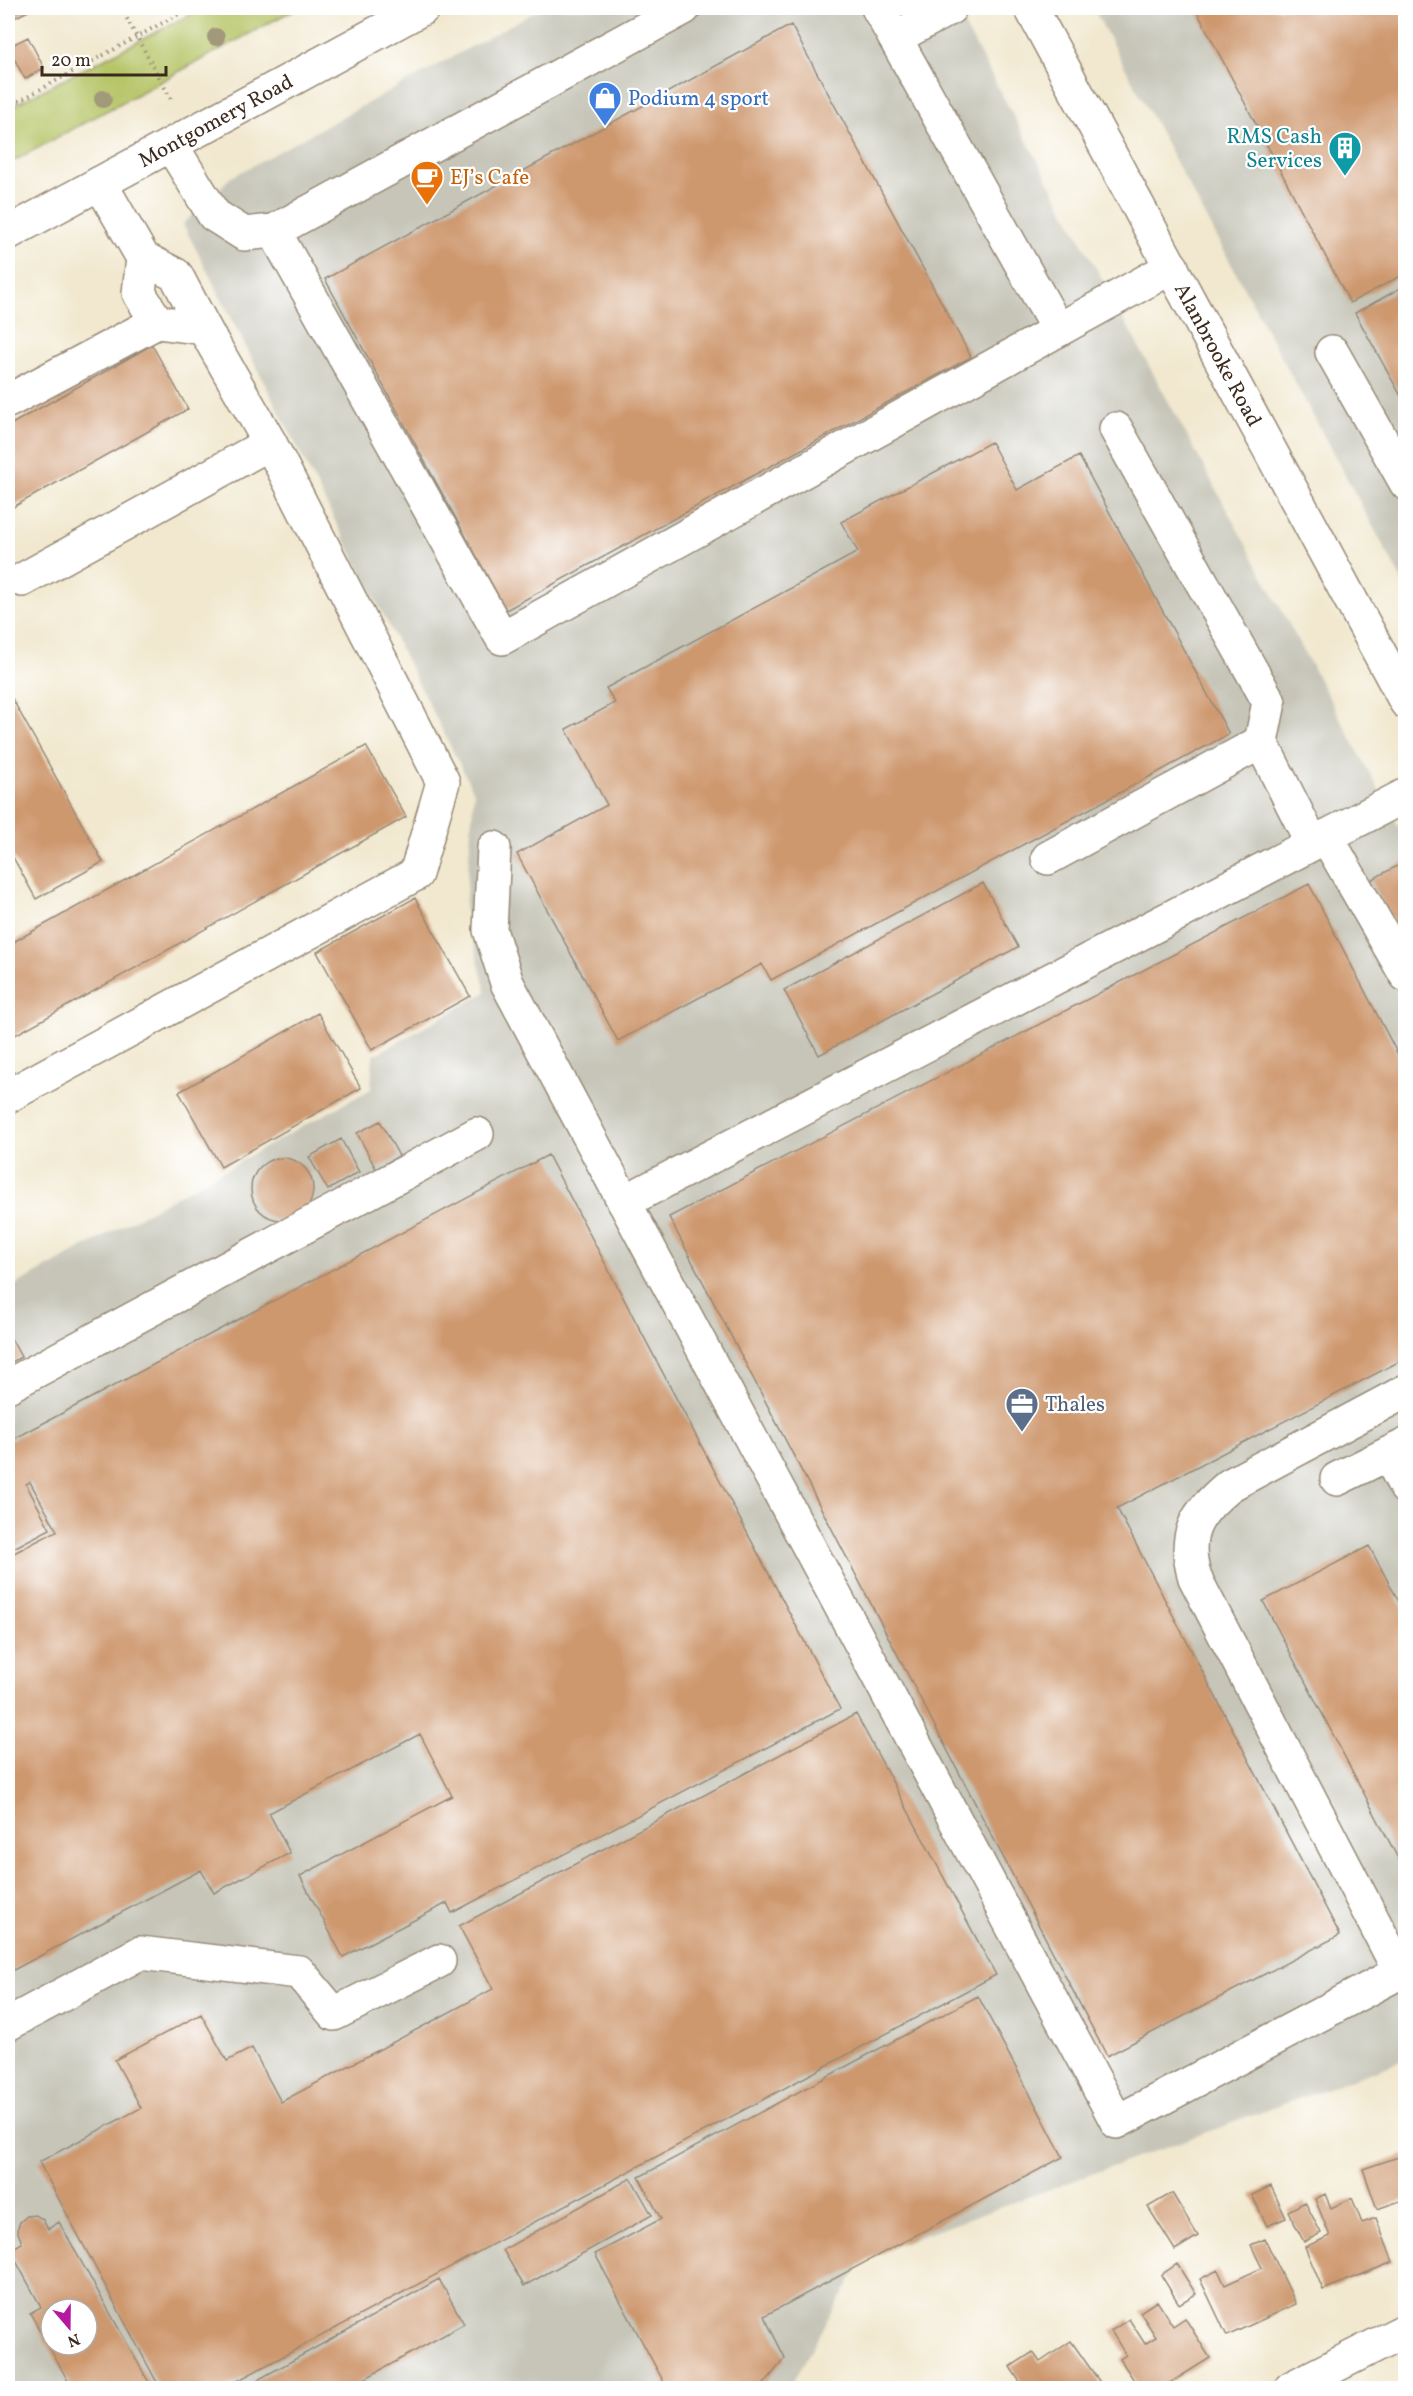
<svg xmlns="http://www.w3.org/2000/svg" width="1413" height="2396" viewBox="0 0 1413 2396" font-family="Vollkorn,serif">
  <rect width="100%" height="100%" fill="#fff"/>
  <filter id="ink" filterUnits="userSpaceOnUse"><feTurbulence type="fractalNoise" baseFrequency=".0167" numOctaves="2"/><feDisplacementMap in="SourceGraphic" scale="12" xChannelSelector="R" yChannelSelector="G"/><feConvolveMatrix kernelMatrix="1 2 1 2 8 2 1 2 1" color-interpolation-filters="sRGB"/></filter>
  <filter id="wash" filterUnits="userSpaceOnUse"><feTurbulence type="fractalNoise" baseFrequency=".008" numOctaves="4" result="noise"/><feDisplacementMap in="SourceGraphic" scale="24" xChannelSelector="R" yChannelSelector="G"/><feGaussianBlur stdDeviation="1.35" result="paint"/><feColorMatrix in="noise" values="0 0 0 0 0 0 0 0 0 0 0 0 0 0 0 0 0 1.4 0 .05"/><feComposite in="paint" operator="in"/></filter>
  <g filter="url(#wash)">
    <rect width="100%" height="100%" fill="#f1e8cf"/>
    <path fill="#c6c5b8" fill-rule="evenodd" d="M542,8H955L1405,838V2060L864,2257L789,2388H8V1289L371,1089L373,1056L486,992L465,909L474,792L183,224L230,178ZM51,2309H87V2345H51Z
      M1093,8H1405V586Z"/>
    <path fill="#b6c466" stroke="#787742" stroke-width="1.5" d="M203,8H297L8,164V108Z"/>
    <g id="blocks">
      <path fill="#ce986e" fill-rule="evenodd" d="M8,8H34L8,21Z
        M1195,8H1406V273L1350,303Z
        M791,25L971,357L506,610L325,279Z
        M28,37L44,68L25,79L8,47Z
        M1406,285V405L1355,313Z
        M152,345L188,409L8,510V426Z
        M991,442L1017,490L1079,456L1229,734L771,980L762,964L618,1041L517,854L607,805L566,729L615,703L606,688L858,552L841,522Z
        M8,691L103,862L36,899L8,848Z
        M366,746L406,817L8,1039V945Z
        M1406,861V942L1404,943L1371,880Z
        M983,883L1018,947L819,1055L784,990Z
        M1309,884L1406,1070V1358L1117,1508L1340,1935L1107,2056L669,1217Z
        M415,898L470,996L372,1050L317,952Z
        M318,1013L361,1088L221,1167L179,1092Z
        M380,1121L399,1156L376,1169L357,1133Z
        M341,1139L359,1172L328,1190L309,1157Z
        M548,1155L840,1709L452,1913L447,1903L343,1957L300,1876L452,1796L420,1734L269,1813L290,1853L214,1893L201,1870L8,1973V1556L57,1531L30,1482L26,1484L50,1529L8,1551V1442Z
        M251 1189a31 31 0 1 1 62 0a31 31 0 1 1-62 0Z
        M8,1333L21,1357L8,1364Z
        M1369,1546L1406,1615V1861L1401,1864L1263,1601Z
        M856,1714L996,1975L224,2388H160L39,2162L141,2108L115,2060L201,2014L227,2061L252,2048L281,2102L493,1989L459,1926Z
        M978,1996L1063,2157L764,2316L785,2358L761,2388H667L595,2254L661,2219L639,2177Z
        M1404,2155L1406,2199L1377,2209L1363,2169Z
        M631,2178L652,2215L524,2286L503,2250Z
        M1271,2186L1286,2218L1267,2226L1252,2195Z
        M1172,2193L1198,2236L1175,2250L1148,2207Z
        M1325,2194L1331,2208L1352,2198L1362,2223L1376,2218L1393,2262L1323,2290L1305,2247L1330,2236L1315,2199Z
        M1305,2202L1321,2233L1304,2242L1288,2211Z
        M36,2215L43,2220L48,2229L59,2222L152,2388H72L30,2313L41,2307L10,2250L22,2243L17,2230L20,2222L27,2216ZM51,2309H87V2345H51Z
        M1265,2239L1296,2304L1227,2336L1200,2279L1218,2270L1225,2285L1262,2268L1251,2245Z
        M1177,2264L1196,2294L1179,2304L1161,2275Z
        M439,2279L464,2324L348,2388H243Z
        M1157,2301L1173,2326L1185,2318L1210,2358L1162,2388H1139L1120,2359L1126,2355L1111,2331L1129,2319L1145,2344L1156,2337L1140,2312Z
        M1071,2341L1104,2388H1024L1010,2367L1033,2352L1040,2362Z"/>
    </g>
  </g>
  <g filter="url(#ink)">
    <use href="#blocks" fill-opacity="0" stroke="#968976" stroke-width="1.5"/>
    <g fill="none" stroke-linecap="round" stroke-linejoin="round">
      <g stroke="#968976" stroke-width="36">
        <g id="minor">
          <path d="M878,8L895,38L950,8"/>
          <path id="s1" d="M1031,8L1406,702"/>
          <path d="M895,38L1058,330"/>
          <path d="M171,145L214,215L244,234L274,231L684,8"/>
          <path d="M100,183L143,258L176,275L204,328"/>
          <path d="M274,231L502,638L1172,267"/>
          <path id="s2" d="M8,233L423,8"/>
          <path d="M143,258L139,293L157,322"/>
          <path d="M1332,352L1406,483"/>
          <path d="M8,401L157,322L204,328L270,443L443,782L416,874L8,1096"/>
          <path d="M1116,429L1269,702L1261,742"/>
          <path d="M22,580L270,443"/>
          <path d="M1326,836L1406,975"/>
          <path d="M494,848L490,930L507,983L1117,2122L1400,1972L1195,1578C1181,1534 1197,1512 1230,1485L1406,1391"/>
          <path d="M1048,858L1261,742L1312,843"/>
          <path d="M624,1202L1406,795"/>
          <path d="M8,1386L477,1134"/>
          <path d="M1388,1454L1406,1488"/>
          <path d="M1337,1479L1406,1445"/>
          <path d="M8,2024L140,1953L299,1972L334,2014L439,1961"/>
          <path d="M1291,2388L1406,2330"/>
        </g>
      </g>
      <path stroke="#968976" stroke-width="4" stroke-dasharray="1.5 4.5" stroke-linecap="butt" d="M121,8L172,101
        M8,107L190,8"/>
      <use href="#minor" stroke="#fff" stroke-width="33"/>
    </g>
    <g fill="#a1997a">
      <circle cx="216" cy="37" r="9"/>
      <circle cx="103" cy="99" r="9"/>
    </g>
  </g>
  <defs>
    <g id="shop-pin" transform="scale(1.725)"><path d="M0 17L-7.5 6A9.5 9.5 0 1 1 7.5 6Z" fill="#3f7fe0" stroke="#fff"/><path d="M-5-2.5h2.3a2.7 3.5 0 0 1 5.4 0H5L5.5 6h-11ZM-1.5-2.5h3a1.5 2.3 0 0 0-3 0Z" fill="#fff"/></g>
    <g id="building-pin" transform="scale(1.725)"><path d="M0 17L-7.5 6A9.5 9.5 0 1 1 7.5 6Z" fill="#0f9aa8" stroke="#fff"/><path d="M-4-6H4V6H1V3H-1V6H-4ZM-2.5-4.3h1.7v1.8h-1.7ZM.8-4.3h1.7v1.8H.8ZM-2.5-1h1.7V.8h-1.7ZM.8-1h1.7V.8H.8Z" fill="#fff"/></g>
    <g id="cafe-pin" transform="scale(1.725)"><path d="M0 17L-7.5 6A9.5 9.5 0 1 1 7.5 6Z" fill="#e8710a" stroke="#fff"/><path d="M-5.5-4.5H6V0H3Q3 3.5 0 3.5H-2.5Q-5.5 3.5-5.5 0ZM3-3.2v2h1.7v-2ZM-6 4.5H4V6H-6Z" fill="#fff"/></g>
    <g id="office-pin" transform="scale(1.725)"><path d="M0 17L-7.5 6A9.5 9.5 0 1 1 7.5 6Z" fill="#5c6f8a" stroke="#fff"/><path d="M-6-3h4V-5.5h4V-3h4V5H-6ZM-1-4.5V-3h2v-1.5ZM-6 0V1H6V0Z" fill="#fff"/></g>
  </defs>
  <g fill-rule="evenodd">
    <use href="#shop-pin" x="605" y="98"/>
    <use href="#building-pin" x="1345" y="148"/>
    <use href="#cafe-pin" x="427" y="177"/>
    <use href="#office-pin" x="1022" y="1404"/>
  </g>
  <g text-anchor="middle" stroke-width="4.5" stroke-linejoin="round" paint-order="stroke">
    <g font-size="21" fill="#366cbe" stroke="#fff" text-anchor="start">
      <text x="628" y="105">Podium 4 sport</text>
    </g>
    <g font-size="21" fill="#3b2a1e" stroke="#fff">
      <text dy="7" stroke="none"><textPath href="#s2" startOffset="236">Montgomery Road</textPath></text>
      <text dy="7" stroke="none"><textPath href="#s1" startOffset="394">Alanbrooke Road</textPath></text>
    </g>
    <g font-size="21" fill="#0d838f" stroke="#fff" text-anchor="end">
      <text x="1322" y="143">RMS Cash<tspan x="1322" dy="24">Services</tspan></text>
    </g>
    <g font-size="21" fill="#c56008" stroke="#fff" text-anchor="start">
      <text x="450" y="184">EJ’s Cafe</text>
    </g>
    <g font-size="21" fill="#4e5e75" stroke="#fff" text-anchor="start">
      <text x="1045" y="1411">Thales</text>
    </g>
  </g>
  <rect width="1413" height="2396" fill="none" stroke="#fff" stroke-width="30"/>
  <g transform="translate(69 2327) rotate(160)"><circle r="28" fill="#ffffff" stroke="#b1aaa5" stroke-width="1.5"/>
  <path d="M0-4.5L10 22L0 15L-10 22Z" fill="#b5179e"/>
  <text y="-9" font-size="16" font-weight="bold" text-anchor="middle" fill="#3b2a1e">N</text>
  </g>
  <path d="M42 66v9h124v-9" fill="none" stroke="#3b2a1e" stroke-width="3"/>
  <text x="51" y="66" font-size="18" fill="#3b2a1e" stroke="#ffffff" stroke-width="4.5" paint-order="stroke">20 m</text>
</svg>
